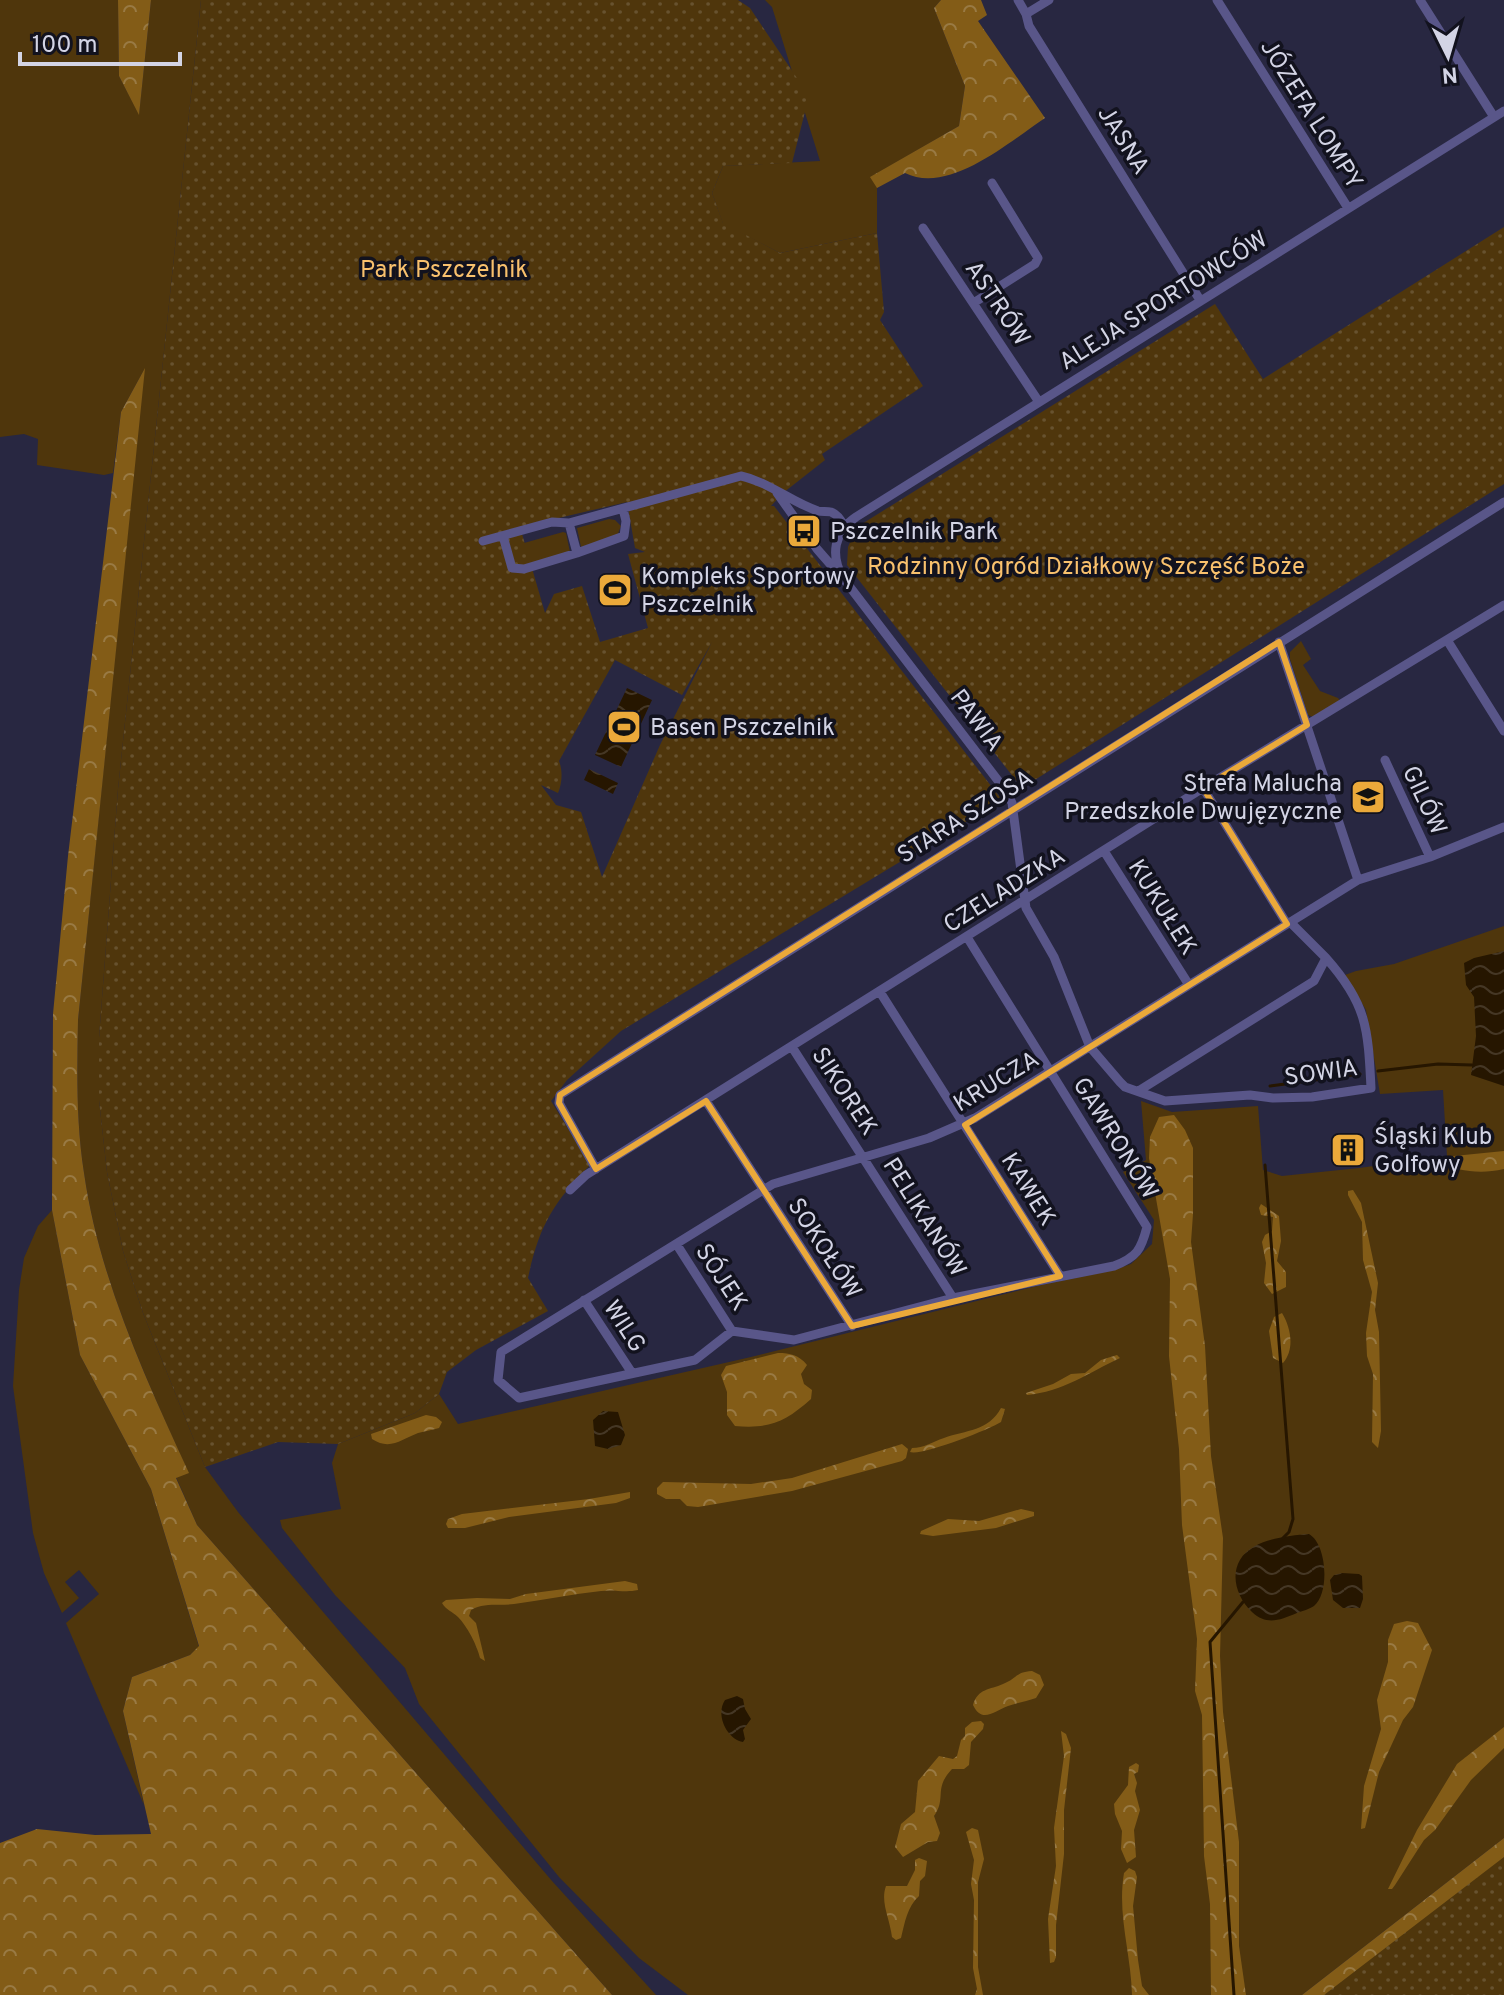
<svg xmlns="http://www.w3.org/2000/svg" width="1504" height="1995" viewBox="0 0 1504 1995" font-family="Overpass,sans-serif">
  <defs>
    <pattern id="forest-crowns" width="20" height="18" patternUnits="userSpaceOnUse" patternTransform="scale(2)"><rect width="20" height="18" fill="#835c17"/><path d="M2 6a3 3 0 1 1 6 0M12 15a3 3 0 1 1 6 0" fill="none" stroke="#997a44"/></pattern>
    <pattern id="park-dots" width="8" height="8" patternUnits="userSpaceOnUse" patternTransform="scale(2)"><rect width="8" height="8" fill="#4f360c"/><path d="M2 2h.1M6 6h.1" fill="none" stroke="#67522f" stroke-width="1.8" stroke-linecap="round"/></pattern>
    <pattern id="water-waves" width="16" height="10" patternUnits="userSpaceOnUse" patternTransform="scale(2)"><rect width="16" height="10" fill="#261600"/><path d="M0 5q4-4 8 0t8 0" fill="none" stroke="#453725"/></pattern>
  </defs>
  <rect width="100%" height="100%" fill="#282741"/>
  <path fill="#4f360c" d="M0,0H118L119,76L139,114L151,0H201L118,789L99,1038V1100L107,1172L123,1251L143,1313L205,1467L238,1512L552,1881L656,1995H612L197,1525L176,1477L188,1472C145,1376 99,1278 84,1173C76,1122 77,1071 78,1020L144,370L121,412L113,473L104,475L37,465L38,439L24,434L0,437Z
    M765,0H941L934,8L965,86L959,126L871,177L877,187V233L780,253L723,224L712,193L723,166L820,161L772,7Z
    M609,519L615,520L621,526L617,536L581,547L577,528Z
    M563,532L566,533L570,552L523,566L517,545Z
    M1301,641L1311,659L1303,665L1320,691L1338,698L1340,701L1313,717L1308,715L1290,659V652Z
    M1504,926V1838L1302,1995H688L639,1958L559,1877L419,1704L405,1668L335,1595L282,1528L280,1520L341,1509L332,1463L338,1444L415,1413L439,1394L458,1424L751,1357L1037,1286L1114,1270L1131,1264L1152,1244L1154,1220L1123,1172L1146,1160L1141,1101L1172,1112L1258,1106L1263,1170L1282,1176L1359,1168L1447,1156L1443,1090L1380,1094L1366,1010L1345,975L1356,971L1394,964Z
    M52,1210L80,1355L151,1489L199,1647L190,1655L132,1677L123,1711L144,1805L66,1623L99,1594L79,1570L65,1582L79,1598L62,1613L44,1573L33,1533L13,1386L19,1290L24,1258L38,1226Z"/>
  <path fill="url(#forest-crowns)" d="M118,0H151L139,115L119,76Z
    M941,0H981L987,15L978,21L1045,118C1009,142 949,195 905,173L877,188L870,177L959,126L965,86L934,8Z
    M145,368L78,1020C77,1071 76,1122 84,1173C99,1278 145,1377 189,1473L176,1478L197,1525L612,1995H0V1843L37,1829L95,1835L151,1834L123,1711L132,1677L190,1655L199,1646L151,1489L80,1355L52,1210L53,1014L68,856L121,412Z
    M1174,1115L1185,1130L1193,1148V1214L1191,1242L1205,1346L1211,1456L1223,1538L1220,1656L1223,1712L1239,1842V1946L1246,1995H1211L1210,1904L1204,1856L1202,1715L1195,1691L1197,1639L1182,1525L1179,1449L1169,1356L1170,1279L1149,1158L1150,1137L1159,1117Z
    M1504,1151V1169C1477,1175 1460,1170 1435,1163L1434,1158Z
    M1353,1190L1361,1203L1378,1283L1375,1310L1379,1332L1381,1431L1378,1448L1372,1442L1373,1374L1367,1356L1366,1333L1372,1292L1363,1260L1362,1222L1348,1195V1191Z
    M1261,1204L1279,1216L1281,1241L1277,1261L1286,1272V1287L1272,1294L1264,1283L1266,1263L1262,1242L1265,1235L1272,1231L1273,1217L1261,1215L1259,1208Z
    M1282,1313C1291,1328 1295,1349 1283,1363L1273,1358L1269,1331L1274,1317Z
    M778,1353C790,1353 799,1355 807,1365L801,1374L804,1384L812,1390L811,1399C785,1422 770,1429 735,1426L727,1415V1392L721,1375L726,1366Z
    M1117,1355L1120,1358C1090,1372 1062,1392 1027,1395L1026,1393L1053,1384L1071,1374L1085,1373L1101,1360Z
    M1001,1408L1005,1409L1001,1422C988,1430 922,1456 910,1452L912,1448C924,1448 932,1442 944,1438C966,1430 989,1431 1001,1408Z
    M426,1415L436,1417L442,1422L439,1428C433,1430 425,1431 418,1433C402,1439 390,1451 372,1439L371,1434Z
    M902,1444L908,1449L906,1458L902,1461L792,1491L698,1507L687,1506L680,1499H666L657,1494V1488L663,1482L751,1484L792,1478Z
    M630,1492V1498L616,1503L509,1517L465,1528H448L446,1524L448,1519L462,1514L589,1499Z
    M1021,1509L1034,1512V1516L996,1528L933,1536L920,1534L921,1531L948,1519L979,1521Z
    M625,1581L637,1584L638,1590C624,1593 615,1589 601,1591C572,1594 543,1600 514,1604C499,1606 484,1602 471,1610L469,1616L476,1623L485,1661L480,1658C477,1645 467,1626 458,1617C452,1611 447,1611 442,1603L446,1600L477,1598L510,1599L526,1594Z
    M1407,1621L1418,1623L1432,1650L1413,1707L1403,1720L1379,1772L1365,1828L1361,1829L1364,1786L1381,1729L1377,1700L1388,1662V1640L1394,1624Z
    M1032,1671L1040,1675L1044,1685L1036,1698C1027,1701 1017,1703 1008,1706C994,1711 982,1724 973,1705C978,1688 990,1690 1003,1684C1017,1679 1015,1672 1032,1671Z
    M981,1721L984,1724L983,1729L971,1742L969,1765L964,1769H952C933,1789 947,1798 934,1816L940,1833L937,1841L928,1842L903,1857L895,1847L901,1824L915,1812L918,1781L939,1756L953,1759L957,1756L961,1740L965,1736V1728L972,1722Z
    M1504,1727V1748L1471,1780L1435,1830L1424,1840L1395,1885L1392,1889H1388L1417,1830L1457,1764Z
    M1061,1731L1066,1734L1071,1748L1064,1810V1854L1056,1925V1957L1054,1962L1050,1963L1048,1919L1056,1866L1054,1828L1064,1756Z
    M1136,1763L1139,1765L1138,1772L1134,1774L1137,1783L1135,1791L1140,1810L1134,1830L1136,1857L1127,1863L1121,1849L1122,1831L1115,1814L1114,1804L1128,1785L1129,1767Z
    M972,1828L978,1830L984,1859L978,1882V1967L983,1995H975L977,1989L973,1968L974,1900L971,1884L974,1860L966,1832Z
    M1504,1838V1995H1302Z
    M919,1858L927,1861L925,1876L920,1881L919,1896C907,1907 905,1922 901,1938L896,1940L892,1937C890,1919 880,1902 886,1886H907L915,1870V1860Z
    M1129,1868L1135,1871L1137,1877L1133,1906L1138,1960L1142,1986L1149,1995H1132C1131,1953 1117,1915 1124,1873Z"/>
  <path fill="url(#park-dots)" fill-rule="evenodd" d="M201,0H738L750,8L809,96L792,163L723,166L712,193L723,223L780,253L877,233L884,312L880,320L923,386L822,454L825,460L783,493L771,506H774L1002,800L621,1031L567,1080L551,1101L590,1165C553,1203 539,1226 528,1278L548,1311L476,1350L447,1372L439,1394L415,1413L338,1444L278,1442L205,1467L143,1313L123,1251L107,1172L99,1100V1038L118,789ZM627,502L635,548L645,552L628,554L648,628L600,642L582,586L554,594L545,613L520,527ZM712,642L660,745L602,877L581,812L556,805L541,785L558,793C562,784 563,771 559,761L615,660L682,695Z
    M1504,227V484L1022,788L847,565L848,547L857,527L1215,304L1263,379Z
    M1504,1857V1995H1324Z"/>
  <path fill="url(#water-waves)" d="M627,688L652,700L621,767L595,755Z
    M589,769L618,783L613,794L584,780Z
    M1504,951V1086L1471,1075L1476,1036L1474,997L1466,985L1464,963L1474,958Z
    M603,1411L618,1412L625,1435L621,1445L608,1449L595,1446L593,1420Z
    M1309,1534C1327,1544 1330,1593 1314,1606C1310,1609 1302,1611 1297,1613C1280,1620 1267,1626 1252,1612C1232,1593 1227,1561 1255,1546C1270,1538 1292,1535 1309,1534Z
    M1342,1573L1359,1574L1362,1576L1363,1599L1360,1608H1343L1333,1600L1330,1580L1334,1575Z
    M737,1696L743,1699L745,1709L751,1719L743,1730L745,1739L743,1742C727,1739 715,1715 725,1700Z"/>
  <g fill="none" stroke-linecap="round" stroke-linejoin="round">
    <path stroke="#261600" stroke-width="3" d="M1378,1071L1438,1064L1472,1065
      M1270,1086L1360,1074
      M1265,1165L1293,1519L1289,1532L1283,1538
      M1234,1995L1210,1642L1243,1602"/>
    <path stroke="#595689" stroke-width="9" d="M1018,0L1026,14L1029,26L1200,300
      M1217,0L1348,208
      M1420,0L1494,117
      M1026,14L1049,0
      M923,228L1039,402
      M975,302L1035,264L1038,258L992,183
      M777,493L817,549L838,573
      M569,523L577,553L624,536L626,521L623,509
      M503,536L512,568L524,569L577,553
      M483,541L552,522L569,523L741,476C769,482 791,502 818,511C822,512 827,511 831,512C837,514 841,520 844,526
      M1447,640L1504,731
      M1279,642L1358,880
      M1385,760L1430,857
      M1203,788L1287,924
      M1104,851L1189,985
      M967,937L1147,1227C1141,1250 1137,1257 1114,1266L953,1298L794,1340L732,1331L695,1360L519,1398L498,1380L501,1352L773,1184L929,1138L975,1118L1358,880L1430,857L1504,827
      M1326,958C1367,1004 1368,1028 1371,1088L1312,1097L1273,1098L1250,1095L1165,1101L1125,1087L1120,1082L1090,1047L1054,957L1026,908L1012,803L1006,791L843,578C830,555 834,532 856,517L1504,111
      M880,992L1060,1276
      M792,1047L953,1298
      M1140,1090L1314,981L1326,958L1290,922
      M706,1101L852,1326
      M596,1169L559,1103L560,1095L1504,502
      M570,1190L586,1175L1203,788L1504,605
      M677,1245L732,1331
      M584,1300L632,1373"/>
  </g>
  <path fill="none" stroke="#eba93a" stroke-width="6" stroke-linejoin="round" d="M1279,642L1307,725L1203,788L1287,924L965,1125L1060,1276L852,1326L706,1101L596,1169L559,1103L560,1095Z"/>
  <defs>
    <g id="bus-square" transform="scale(1.8)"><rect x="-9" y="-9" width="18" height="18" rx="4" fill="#eba93a" stroke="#12121e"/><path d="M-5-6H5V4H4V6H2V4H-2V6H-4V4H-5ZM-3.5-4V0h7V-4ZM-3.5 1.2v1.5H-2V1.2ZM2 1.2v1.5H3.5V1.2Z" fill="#111"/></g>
    <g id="stadium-square" transform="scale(1.8)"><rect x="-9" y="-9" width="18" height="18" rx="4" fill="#eba93a" stroke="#12121e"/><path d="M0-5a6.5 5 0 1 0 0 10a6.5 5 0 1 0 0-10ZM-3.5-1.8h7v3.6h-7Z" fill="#111"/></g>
    <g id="school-square" transform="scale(1.8)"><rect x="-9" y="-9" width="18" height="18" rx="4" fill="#eba93a" stroke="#12121e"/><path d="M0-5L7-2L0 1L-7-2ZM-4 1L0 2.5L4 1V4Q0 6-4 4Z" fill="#111"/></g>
    <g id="building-square" transform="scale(1.8)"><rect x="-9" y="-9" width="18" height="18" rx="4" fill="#eba93a" stroke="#12121e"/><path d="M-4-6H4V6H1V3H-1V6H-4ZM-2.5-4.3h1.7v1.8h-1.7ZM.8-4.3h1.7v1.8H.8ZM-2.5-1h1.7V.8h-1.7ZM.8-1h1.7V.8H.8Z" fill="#111"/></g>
  </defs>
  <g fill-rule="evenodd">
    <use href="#bus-square" x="804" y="531"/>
    <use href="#stadium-square" x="615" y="590"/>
    <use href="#stadium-square" x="624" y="727"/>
    <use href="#school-square" x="1368" y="797"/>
    <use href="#building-square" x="1348" y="1150"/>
  </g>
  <g text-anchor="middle" stroke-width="7" stroke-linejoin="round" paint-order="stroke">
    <g font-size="24" fill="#d3d4e5" stroke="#12121e">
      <text transform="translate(1312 114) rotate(58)" y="8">JÓZEFA LOMPY</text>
      <text transform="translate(1124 140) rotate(58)" y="8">JASNA</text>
      <text transform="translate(1163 300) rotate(-32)" y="8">ALEJA SPORTOWCÓW</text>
      <text transform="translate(998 303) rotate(56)" y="8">ASTRÓW</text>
      <text transform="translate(977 720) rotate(53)" y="8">PAWIA</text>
      <text transform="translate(1425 800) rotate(65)" y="8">GILÓW</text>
      <text transform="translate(965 816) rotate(-32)" y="8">STARA SZOSA</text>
      <text transform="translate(1004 890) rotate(-32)" y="8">CZELADZKA</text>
      <text transform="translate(1163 907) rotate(58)" y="8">KUKUŁEK</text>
      <text transform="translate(1321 1072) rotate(-8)" y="8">SOWIA</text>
      <text transform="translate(996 1081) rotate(-31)" y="8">KRUCZA</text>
      <text transform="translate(845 1091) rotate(57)" y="8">SIKOREK</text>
      <text transform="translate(1116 1138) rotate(58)" y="8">GAWRONÓW</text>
      <text transform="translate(1029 1189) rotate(58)" y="8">KAWEK</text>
      <text transform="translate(925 1217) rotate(58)" y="8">PELIKANÓW</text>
      <text transform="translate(825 1248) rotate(57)" y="8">SOKOŁÓW</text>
      <text transform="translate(722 1277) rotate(57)" y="8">SÓJEK</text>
      <text transform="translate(625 1326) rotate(57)" y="8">WILG</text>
    </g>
    <g font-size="24" fill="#f9c16d" stroke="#12121e">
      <text x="444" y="277">Park Pszczelnik</text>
      <text x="1086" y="574">Rodzinny Ogród Działkowy Szczęść Boże</text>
    </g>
    <g font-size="24" fill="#d3d4e5" stroke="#12121e" text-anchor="start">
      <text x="830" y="539">Pszczelnik Park</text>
      <text x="641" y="584">Kompleks Sportowy<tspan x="641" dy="28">Pszczelnik</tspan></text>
      <text x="650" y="735">Basen Pszczelnik</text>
      <text x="1342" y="791" text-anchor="end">Strefa Malucha<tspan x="1342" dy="28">Przedszkole Dwujęzyczne</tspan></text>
      <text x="1374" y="1144">Śląski Klub<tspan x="1374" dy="28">Golfowy</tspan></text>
    </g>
  </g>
  <g transform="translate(1448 56) rotate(175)" stroke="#12121e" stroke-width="6" paint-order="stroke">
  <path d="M0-6L14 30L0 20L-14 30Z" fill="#d3d4e5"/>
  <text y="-12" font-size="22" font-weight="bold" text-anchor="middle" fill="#d3d4e5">N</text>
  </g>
  <path d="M20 52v12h160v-12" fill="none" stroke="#d3d4e5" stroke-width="4"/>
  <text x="32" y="52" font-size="24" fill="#d3d4e5" stroke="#12121e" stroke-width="6" paint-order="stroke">100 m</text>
</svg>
